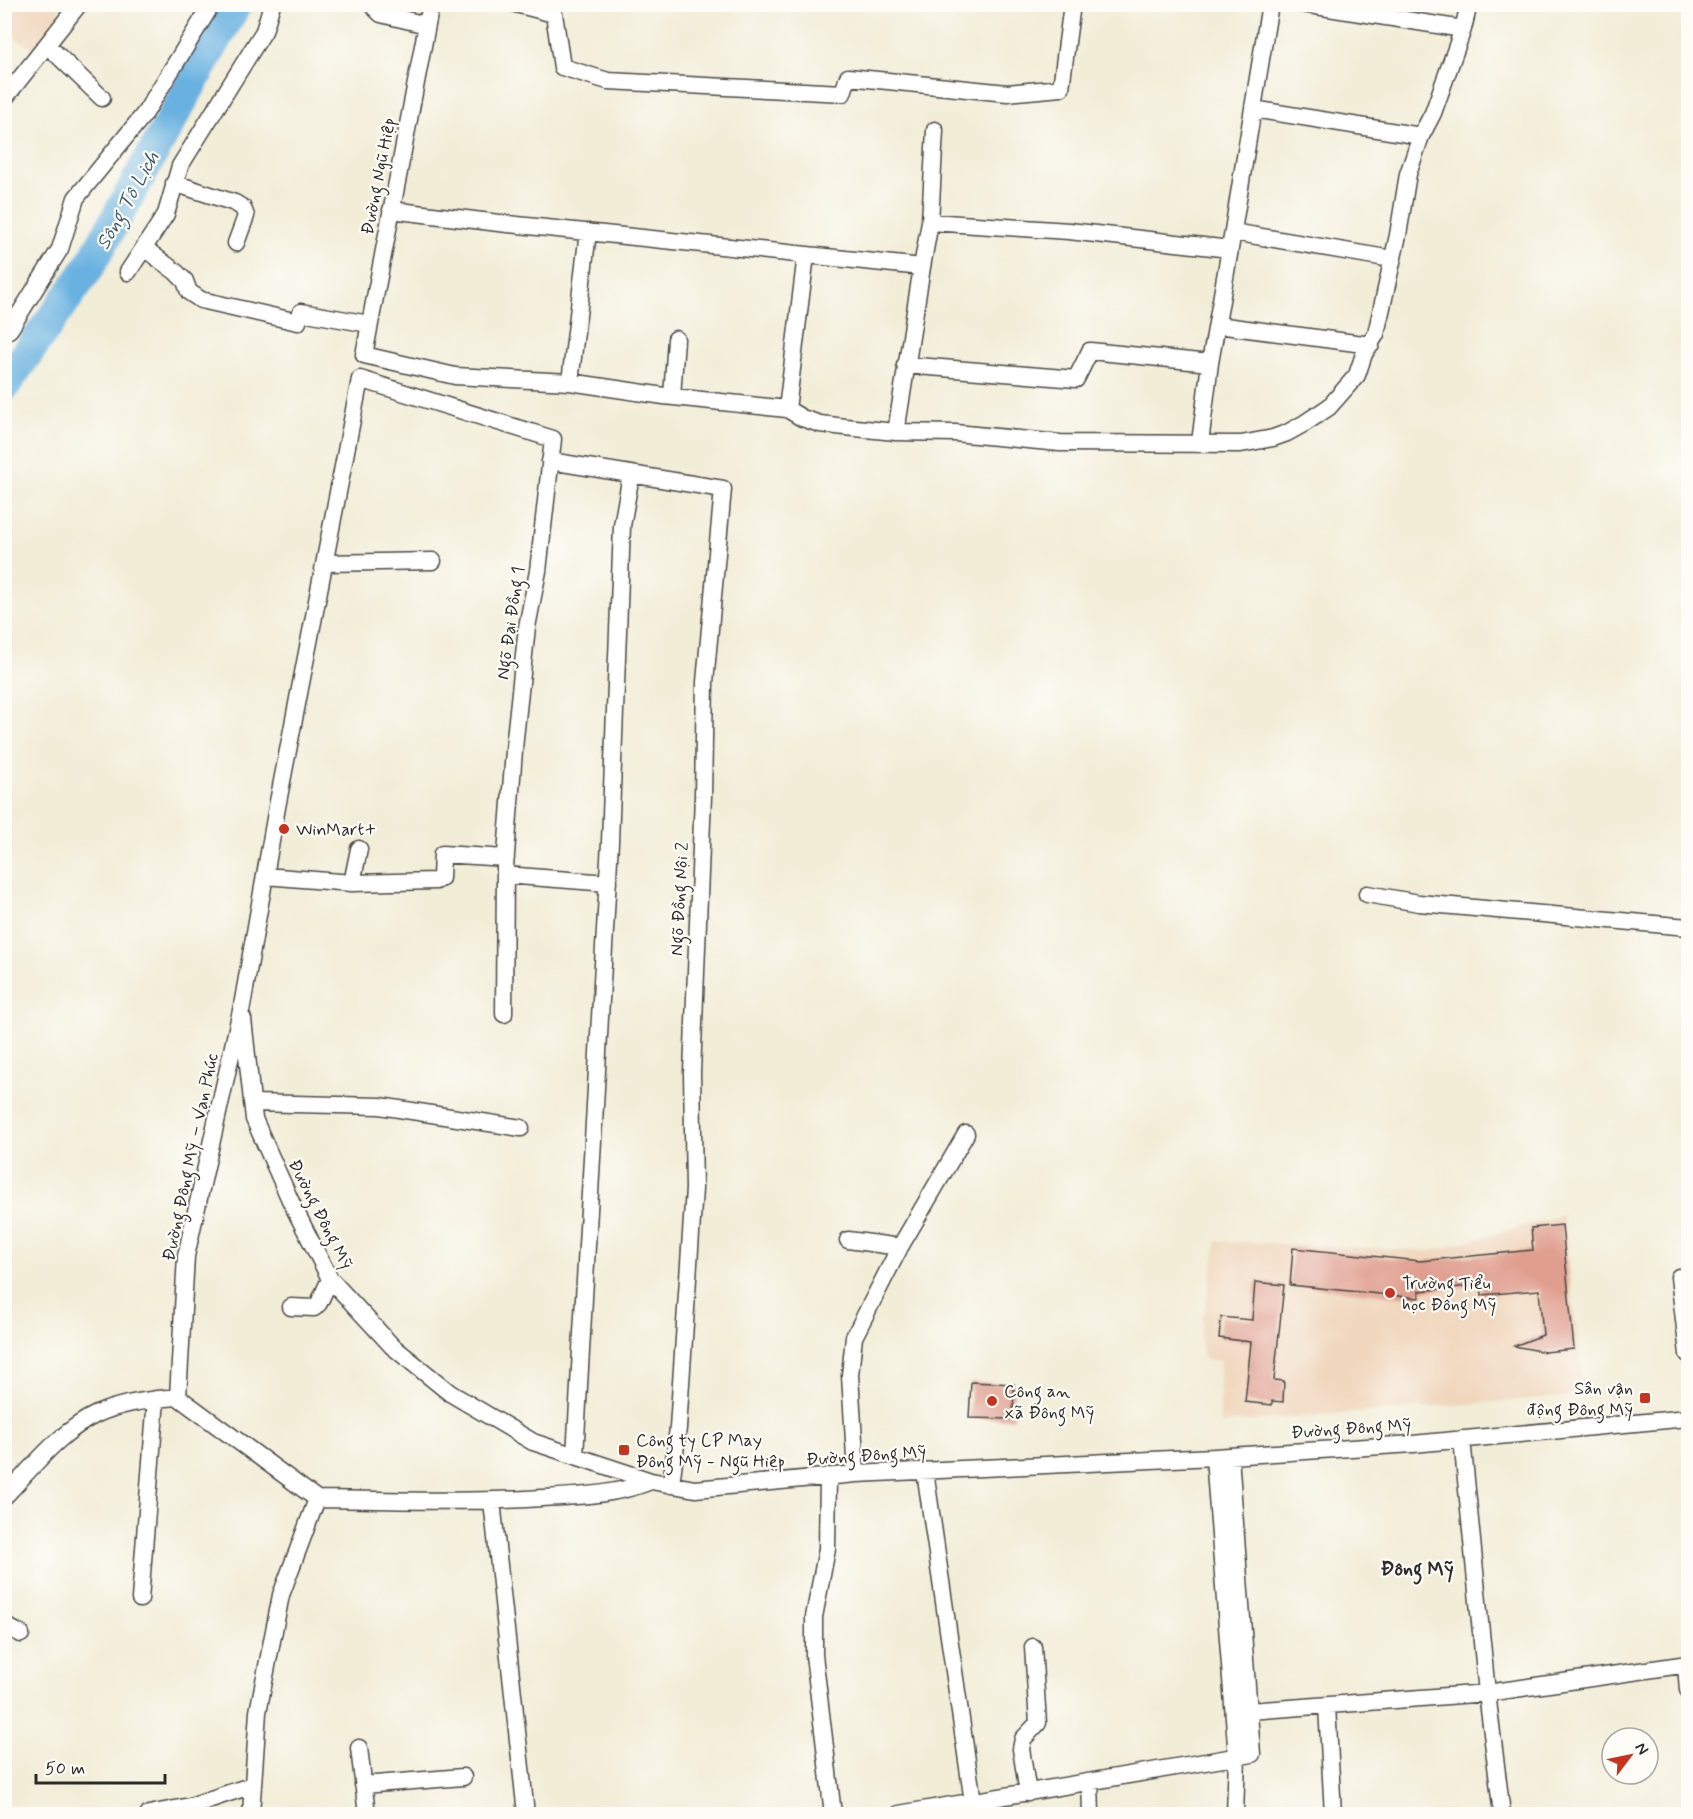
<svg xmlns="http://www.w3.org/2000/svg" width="1693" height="1819" viewBox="0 0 1693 1819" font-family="Mynerve,sans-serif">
  <rect width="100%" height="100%" fill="#fdfcf7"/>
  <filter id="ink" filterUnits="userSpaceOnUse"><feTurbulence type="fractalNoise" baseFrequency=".0167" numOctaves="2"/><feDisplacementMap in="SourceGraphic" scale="12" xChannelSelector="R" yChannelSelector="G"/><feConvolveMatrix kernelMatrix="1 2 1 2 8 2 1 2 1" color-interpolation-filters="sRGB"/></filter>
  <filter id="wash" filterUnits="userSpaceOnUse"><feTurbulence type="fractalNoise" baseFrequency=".008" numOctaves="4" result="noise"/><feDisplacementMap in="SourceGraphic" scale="24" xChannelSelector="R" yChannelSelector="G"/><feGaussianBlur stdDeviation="1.35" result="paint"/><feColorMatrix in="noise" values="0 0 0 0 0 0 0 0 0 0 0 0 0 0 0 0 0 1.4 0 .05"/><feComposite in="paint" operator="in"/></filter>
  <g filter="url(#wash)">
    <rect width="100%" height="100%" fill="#f2edd7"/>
    <path fill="#f0d6bc" d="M5,5H57L63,16L34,49L5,32Z
      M1563,1215L1584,1395L1220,1423V1361L1204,1359L1200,1335L1217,1241L1432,1251Z"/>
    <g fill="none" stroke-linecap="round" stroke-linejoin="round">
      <path stroke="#68b1e0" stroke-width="32" d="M4,386L89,267L236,4"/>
    </g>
    <g id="blocks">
      <path fill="#e09e8e" d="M1562,1225L1574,1349L1545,1352L1514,1346L1543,1335L1539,1290L1482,1295L1481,1285L1419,1291V1298L1290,1285L1293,1248L1420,1261L1533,1250L1531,1228Z
        M1255,1282L1284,1285L1274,1380L1284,1381L1283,1402L1272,1401V1405L1245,1402L1251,1342L1219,1338L1221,1317L1252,1320Z
        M971,1382L1014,1384L1013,1419L969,1418Z"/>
    </g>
  </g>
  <g filter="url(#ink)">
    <use href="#blocks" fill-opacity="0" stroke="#494845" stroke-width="1.5"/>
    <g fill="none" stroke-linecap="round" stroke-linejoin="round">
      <g stroke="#494845" stroke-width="19">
        <path id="minor" d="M371,4L381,14L427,25
          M431,4L364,355L455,376L570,382L664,396L787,409L802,418L820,424L845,427L896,432L955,433L1060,443L1241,444L1273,438L1287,433L1305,423L1329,407L1351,382L1357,375L1364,354L1376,334L1398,235L1408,174L1421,136L1433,113L1463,29L1469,4
          M516,4L554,14L562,67L608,81L843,93L848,77L1007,93L1061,88L1072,4
          M1303,4L1463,29
          M47,45L102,98
          M4,99L79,4
          M1253,109L1421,136
          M174,183L235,203L243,208L246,216L236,243
          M391,210L499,223L922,267L930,222L1069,231L1230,249L1210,363L1200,443
          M930,222L935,130
          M1233,232L1392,259
          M144,248L176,272L185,281L189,292L201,300L298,322L301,312L369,324
          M1230,249L1270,4
          M128,272L166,214L180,166L264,31L272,4
          M1217,325L1371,345
          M4,333L10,329L60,249L76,198L145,113L212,4
          M905,365L1076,379L1090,351L1210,363
          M570,382L588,232
          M672,397L676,339
          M787,409L806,255
          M896,432L922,267
          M550,461L723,489L705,682L703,796L692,1073L694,1189L678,1428L671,1485
          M325,563L433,561
          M505,875L608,883
          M265,876L352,883L359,849
          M352,883L436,881L441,878L442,854L506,858
          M1367,894L1419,903L1688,927
          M243,1019L254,1119L291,1202L330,1279L392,1346L450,1393L533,1442L651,1481L695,1489L856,1474L1214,1457L1413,1444L1688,1418
          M252,1103L380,1106L521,1128
          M848,1240L900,1247
          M1679,1277L1688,1354
          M291,1307L314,1308L319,1303L330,1279
          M1462,1439L1487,1693L1502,1814
          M575,1456L610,842L622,526L631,475
          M1214,1457L1237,1757L1235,1814
          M925,1471L973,1802
          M856,1474L850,1375L854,1337L900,1247L966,1134
          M828,1476L827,1549L814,1617V1655L833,1814
          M4,1497C32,1468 60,1431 97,1414C121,1403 152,1399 178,1397
          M317,1499C392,1500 467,1503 542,1498C580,1496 616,1495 651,1481
          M492,1501L526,1814
          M140,1599L156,1399
          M4,1625L21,1634
          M1686,1665L1688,1690
          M1327,1706L1333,1814
          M1249,1711L1487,1693L1688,1664
          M359,1748L367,1814
          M1090,1782L1091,1814
          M363,1785L463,1777
          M1028,1793L1021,1749L1023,1739L1038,1723L1033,1647
          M149,1814L190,1806L253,1785
          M251,1814L258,1712L281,1595L317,1499L178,1397L186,1256L242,1006L277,807L360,379L553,439L538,571L527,627L515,738L505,867L504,1014
          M899,1814L1252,1754L1230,1456"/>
      </g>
      <use href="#minor" stroke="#fff" stroke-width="16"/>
    </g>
  </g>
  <g fill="#c8321e" stroke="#fdfcf7" stroke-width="2">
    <circle cx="284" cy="829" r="6"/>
    <circle cx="1390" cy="1293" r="6"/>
    <rect x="1639" y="1392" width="12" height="12" rx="3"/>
    <circle cx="992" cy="1401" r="6"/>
    <rect x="618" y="1444" width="12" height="12" rx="3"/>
  </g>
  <g text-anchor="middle" stroke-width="4.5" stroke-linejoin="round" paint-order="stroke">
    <g font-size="18" fill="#2b2b2b" stroke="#fdfcf7">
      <text transform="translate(378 176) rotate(-79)" y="6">Đường Ngũ Hiệp</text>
      <text transform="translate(510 623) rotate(-82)" y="6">Ngõ Đại Đồng 1</text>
      <text transform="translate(679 899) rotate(-87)" y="6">Ngõ Đồng Nội 2</text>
      <text transform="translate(190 1157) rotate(-78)" y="6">Đường Đông Mỹ – Vạn Phúc</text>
      <text transform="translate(321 1214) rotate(63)" y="6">Đường Đông Mỹ</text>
      <text transform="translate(1351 1428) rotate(-4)" y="6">Đường Đông Mỹ</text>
      <text transform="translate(866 1455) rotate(-4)" y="6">Đường Đông Mỹ</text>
    </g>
    <g font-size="18" fill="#2b2b2b" stroke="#fdfcf7" text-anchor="start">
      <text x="296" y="835">WinMart+</text>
      <text x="1402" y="1289">Trường Tiểu<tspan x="1402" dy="21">học Đông Mỹ</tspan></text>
      <text x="1633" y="1394" text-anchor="end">Sân vận<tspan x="1633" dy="21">động Đông Mỹ</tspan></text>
      <text x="1004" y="1397">Công an<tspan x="1004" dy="21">xã Đông Mỹ</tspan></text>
      <text x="636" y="1446">Công ty CP May<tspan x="636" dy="21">Đông Mỹ - Ngũ Hiệp</tspan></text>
    </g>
    <g font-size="20" font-style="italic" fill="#405a6a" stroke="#fdfcf7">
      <text transform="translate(127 200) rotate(-61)" y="7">Sông Tô Lịch</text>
    </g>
    <g font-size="20" font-weight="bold" fill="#2b2b2b" stroke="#fdfcf7">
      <text x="1417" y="1575">Đông Mỹ</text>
    </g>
  </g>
  <rect width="1693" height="1819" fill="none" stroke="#fdfcf7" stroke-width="24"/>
  <g transform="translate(1630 1756) rotate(58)"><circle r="28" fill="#fdfcf7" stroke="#a9a8a5" stroke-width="1.5"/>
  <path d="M0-4.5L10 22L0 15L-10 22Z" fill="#c8321e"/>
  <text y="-9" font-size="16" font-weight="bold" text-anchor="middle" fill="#2b2b2b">N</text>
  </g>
  <path d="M36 1774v9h129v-9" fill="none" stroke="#2b2b2b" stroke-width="3"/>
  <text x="45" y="1774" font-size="18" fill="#2b2b2b" stroke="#fdfcf7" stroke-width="4.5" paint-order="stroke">50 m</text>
</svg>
